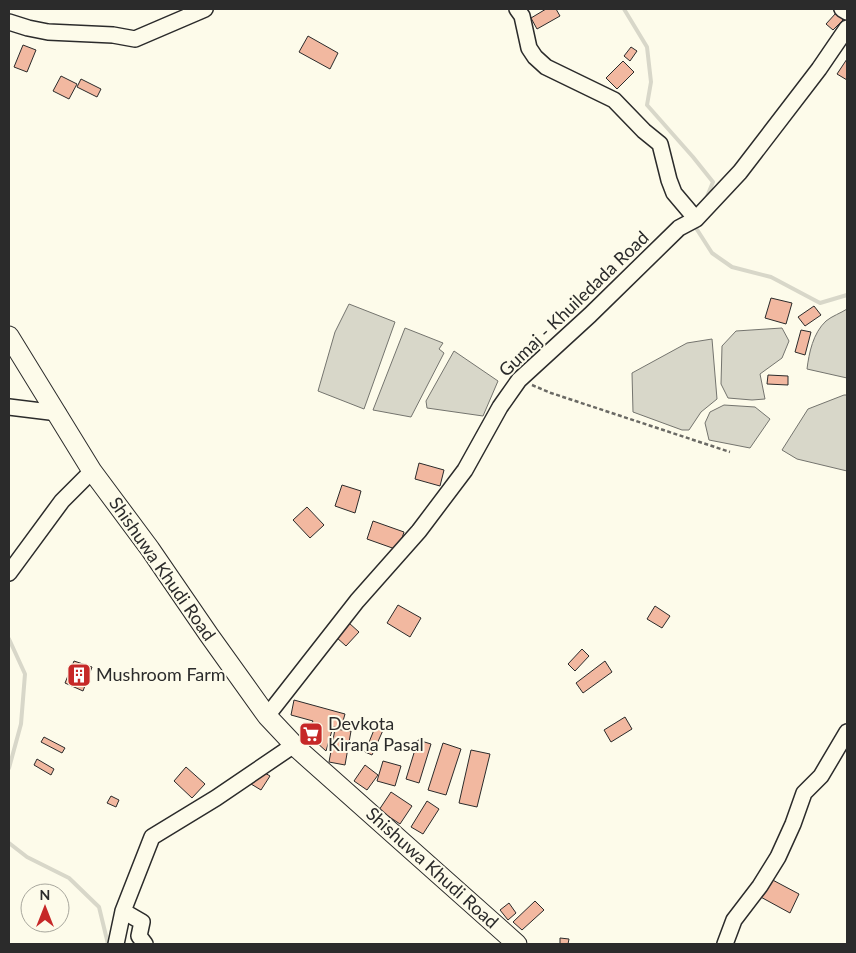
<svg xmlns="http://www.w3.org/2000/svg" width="856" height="953" viewBox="0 0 856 953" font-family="Lato,sans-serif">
  <rect width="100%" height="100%" fill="#fdfbea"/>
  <path fill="#d8d7c9" stroke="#74746e" d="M349,304L395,322L364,409L318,391L335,332Z
    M847,309V378L807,369C809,353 813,333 826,321C832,316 841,313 847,309Z
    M405,328L443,343L439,349L444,353L411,417L373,410Z
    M782,328L789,341L782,358L760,374L765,399L752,400L728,398L721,384L722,346L736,331Z
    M712,339L717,399L701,412L689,430H682L633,412L632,373L687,343Z
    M454,351L498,381L483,416L427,408L426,401Z
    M844,395H847V471L797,459L782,450L808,409Z
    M724,405L755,407L770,419L750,448L709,440L705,423L710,412Z"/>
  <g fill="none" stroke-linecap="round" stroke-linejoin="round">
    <path stroke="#d8d7c9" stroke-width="4" d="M624,9L647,47L651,82L647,105L693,157L713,182L706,199
      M696,228L712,253L732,267L771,277L820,303L847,295
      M9,639L25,674L21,724L9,768
      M9,843L27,857L69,878L99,907L108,944"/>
  </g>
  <path fill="#f2b8a0" stroke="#2b2b2b" d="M546,9H556L560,16L537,29L531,18Z
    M836,13L843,20L833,30L826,24Z
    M308,36L338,53L330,69L299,52Z
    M23,45L36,50L27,72L14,67Z
    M631,47L637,51L630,61L624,56Z
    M847,59V80L837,74Z
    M623,61L634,72L617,89L606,78Z
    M61,76L77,84L69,99L53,91Z
    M81,79L101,89L97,97L77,87Z
    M771,298L792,303L786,324L765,318Z
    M814,306L821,315L805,326L798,317Z
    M801,330L811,332L805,355L795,352Z
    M768,375L788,376V385L767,384Z
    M419,463L444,470L440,486L415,479Z
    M342,485L361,491L355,513L335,506Z
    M307,507L324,525L310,538L293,520Z
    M373,521L404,532L398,550L367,539Z
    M398,605L421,618L410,637L387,623Z
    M655,606L670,616L662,628L647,619Z
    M349,623L359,632L346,646L336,637Z
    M582,649L589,656L575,671L568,664Z
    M74,661L92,667L83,691L65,683Z
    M605,661L612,672L583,693L576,683Z
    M294,700L345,714L341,728L333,727L326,751L306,733L313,721L291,715Z
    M625,717L632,729L611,742L604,730Z
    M376,725L384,728L372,755L365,752Z
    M335,729L351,731L345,765L329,762Z
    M44,737L65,748L62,753L41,742Z
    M418,740L431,744L419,783L406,779Z
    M443,743L461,749L446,795L428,790Z
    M471,750L490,754L477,807L459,803Z
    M37,759L54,769L51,775L34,765Z
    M383,761L401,766L395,786L377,781Z
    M365,765L378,775L367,790L354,781Z
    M186,767L205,784L192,798L174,781Z
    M260,770L270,776L261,790L251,784Z
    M391,792L412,806L400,824L379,810Z
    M111,796L119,800L116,807L107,803Z
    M427,801L439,809L423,834L411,827Z
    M767,877L799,894L790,913L757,895Z
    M535,901L544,910L522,930L513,922Z
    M509,903L516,913L508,920L500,910Z
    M560,938L569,939L568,944H560Z"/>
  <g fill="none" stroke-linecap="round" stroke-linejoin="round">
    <g stroke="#2b2b2b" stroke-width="18">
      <path id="minor" d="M517,9L522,16L529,48L535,57L546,67L614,100L644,131L660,144L669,180L674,193L696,219
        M842,9L847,12
        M9,22L28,28L48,32L113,35L135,39L205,9
        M9,407L58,413
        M9,573L62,501L92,471
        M267,716L357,601L419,531L465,470L500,407L519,380L590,315L679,228L696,219L740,172L819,69L847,28
        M123,911L142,922L139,936L145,944
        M116,944L123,911L152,837L216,798L294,745
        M725,944L734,920L760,886L778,857L793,824L804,793L821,776L847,732"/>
    </g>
    <g stroke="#2b2b2b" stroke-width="21">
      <path id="major" d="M9,336L92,471L150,549L209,635L267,716L299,750L517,944"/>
    </g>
    <path stroke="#6a6964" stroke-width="2.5" stroke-dasharray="4 2.5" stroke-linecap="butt" d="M532,385L551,393L730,452"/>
    <use href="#minor" stroke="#fdfbea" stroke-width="15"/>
    <use href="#major" stroke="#fdfbea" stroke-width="19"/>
  </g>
  <defs>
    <g id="building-square" transform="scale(1.25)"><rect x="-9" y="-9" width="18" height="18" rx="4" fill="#c62828" stroke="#fdfbea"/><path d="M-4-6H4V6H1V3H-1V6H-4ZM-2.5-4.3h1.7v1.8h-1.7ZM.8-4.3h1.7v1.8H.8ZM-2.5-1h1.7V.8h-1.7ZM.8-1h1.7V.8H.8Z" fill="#fff"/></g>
    <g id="supermarket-square" transform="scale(1.25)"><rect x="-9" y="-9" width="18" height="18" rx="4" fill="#c62828" stroke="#fdfbea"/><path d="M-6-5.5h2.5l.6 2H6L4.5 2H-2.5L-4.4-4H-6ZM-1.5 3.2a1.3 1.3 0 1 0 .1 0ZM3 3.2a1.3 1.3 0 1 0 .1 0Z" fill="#fff"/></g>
  </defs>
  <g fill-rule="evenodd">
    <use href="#building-square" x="79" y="675"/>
    <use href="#supermarket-square" x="311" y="734"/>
  </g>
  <g text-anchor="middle" stroke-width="4" stroke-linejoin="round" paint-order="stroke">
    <g font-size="18" fill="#2b2b2b" stroke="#fdfbea">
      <text transform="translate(574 304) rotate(-44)" y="6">Gumaj - Khuiledada Road</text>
      <text transform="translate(162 569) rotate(55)" y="6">Shishuwa Khudi Road</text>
      <text transform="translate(432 868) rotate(42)" y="6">Shishuwa Khudi Road</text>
    </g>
    <g font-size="18" fill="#2b2b2b" stroke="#fdfbea" text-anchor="start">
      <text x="96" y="681">Mushroom Farm</text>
      <text x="328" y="730">Devkota<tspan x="328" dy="21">Kirana Pasal</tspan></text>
    </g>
  </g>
  <rect width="856" height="953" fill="none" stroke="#2b2b2b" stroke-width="20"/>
  <g transform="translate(45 908)"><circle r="24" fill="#fdfbea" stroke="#a9a89e"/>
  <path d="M0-4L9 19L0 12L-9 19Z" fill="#c62828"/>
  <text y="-8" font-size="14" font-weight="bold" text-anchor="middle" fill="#2b2b2b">N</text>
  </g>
</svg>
